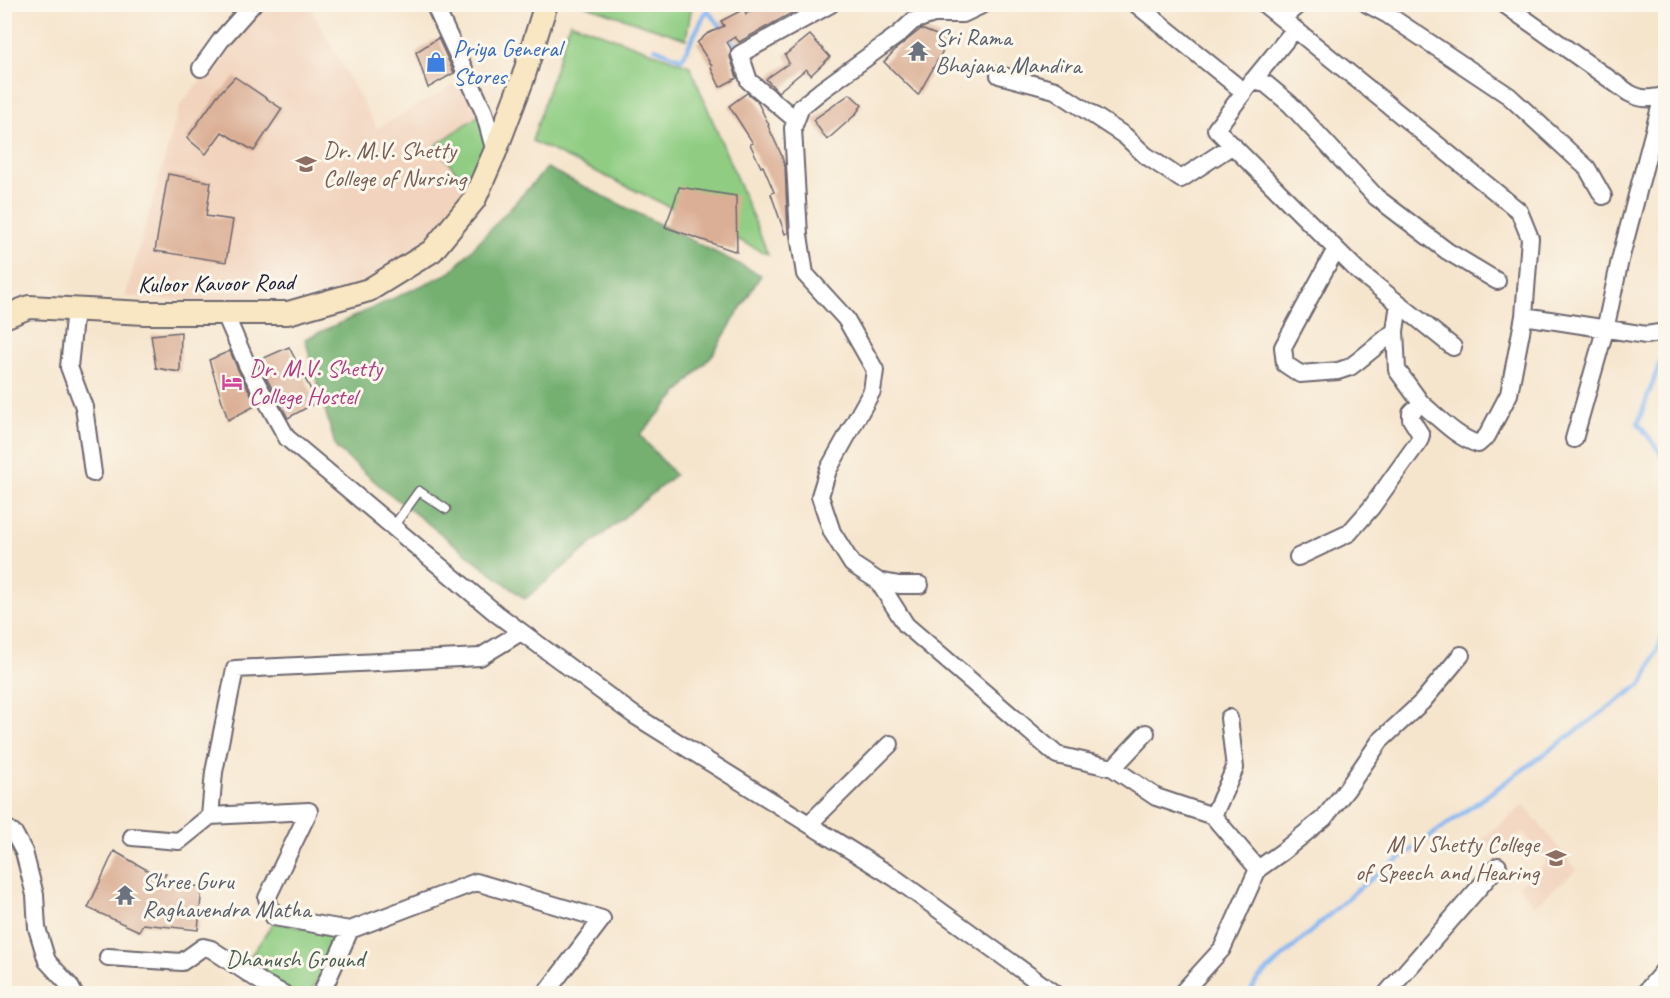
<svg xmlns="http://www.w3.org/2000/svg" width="1670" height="998" viewBox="0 0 1670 998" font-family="Caveat,sans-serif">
  <rect width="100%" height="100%" fill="#fbf7ec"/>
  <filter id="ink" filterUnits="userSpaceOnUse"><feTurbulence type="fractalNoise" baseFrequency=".0167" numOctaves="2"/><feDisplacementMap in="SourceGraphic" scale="12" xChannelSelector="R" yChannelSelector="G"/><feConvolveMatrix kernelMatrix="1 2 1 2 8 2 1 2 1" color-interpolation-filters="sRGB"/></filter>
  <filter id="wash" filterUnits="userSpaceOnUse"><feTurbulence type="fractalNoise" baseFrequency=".008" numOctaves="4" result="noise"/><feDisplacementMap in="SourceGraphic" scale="24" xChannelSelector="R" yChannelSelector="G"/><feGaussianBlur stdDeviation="1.35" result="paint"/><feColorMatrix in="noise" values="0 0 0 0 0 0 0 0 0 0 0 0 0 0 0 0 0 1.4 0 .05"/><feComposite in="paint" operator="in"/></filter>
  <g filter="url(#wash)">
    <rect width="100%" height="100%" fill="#f6e5cd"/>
    <path fill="#f2d4be" d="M268,5H309L377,128L465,79L484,112L472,194L450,227L367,287L262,305L125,297L180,105L253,15Z
      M1524,805L1577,870L1534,906L1519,886L1547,862L1522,832L1496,854L1482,838Z"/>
    <path fill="#90cd83" stroke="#59785f" stroke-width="1.5" d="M584,5H692L686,39Z
      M570,22L690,66L768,254L532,141Z
      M484,112L489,149L472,194L436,145Z
      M274,922L345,936L310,993H295L243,967Z"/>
    <path fill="#74b071" stroke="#4b6956" stroke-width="1.5" d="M547,168L761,275L713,354L640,435L675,475L525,599L386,491L336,448L305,339L451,272Z"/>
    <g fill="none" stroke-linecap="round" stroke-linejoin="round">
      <path stroke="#84b7f2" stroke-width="4.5" d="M655,48L682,59L707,10L736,45
        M1666,346L1638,423L1666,460
        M1249,994L1257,980L1359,888L1644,682L1666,628"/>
    </g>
    <g id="blocks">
      <path fill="#dbaf95" d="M758,4H808L739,42L735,37L727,42L731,49L730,57L737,78L720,87L711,68L712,66L697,43L707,34L724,26L721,21L744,9L746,14Z
        M921,29L949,40L918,95L884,62L896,49Z
        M810,35L830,57L811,75L806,69L778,92L766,79L789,63L785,55Z
        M438,38L454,73L428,88L416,52Z
        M235,77L282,109L254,151L222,132L206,154L187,138L217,96Z
        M747,93L757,101L769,125L768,126L781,154L785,167L788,233L785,234L771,194L774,192L763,166L761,167L750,144L753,143L729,106Z
        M850,94L862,105L855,115L827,140L813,120Z
        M168,174L211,182L206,216L233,220L226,262L155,251Z
        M679,187L736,196L737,252L665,227L674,203Z
        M181,332L180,372L156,368L151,335Z
        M289,347L317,402L288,418L257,361Z
        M230,351L239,372L257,405L228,420L209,360Z
        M114,851L154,874L166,873L162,882L202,887L198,930L143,924L139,931L88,908Z"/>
    </g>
  </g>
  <g filter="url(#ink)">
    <use href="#blocks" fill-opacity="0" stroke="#6c666e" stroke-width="1.5"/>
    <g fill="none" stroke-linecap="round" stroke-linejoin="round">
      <g stroke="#6c666e" stroke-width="11">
        <path id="lane" d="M393,527L419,491L446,509"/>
      </g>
      <g stroke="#6c666e" stroke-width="20">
        <path id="street" d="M434,4L484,112L495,152
          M1136,4L1244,92L1216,129L1358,271L1453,347
          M1264,4L1519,211L1530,238L1524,316L1509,394L1487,436L1478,444C1457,438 1438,417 1421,403
          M1367,4L1388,15L1509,96L1587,168L1603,196
          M1504,4L1629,93C1642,100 1649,99 1663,96
          M1283,18L1299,4
          M201,68L221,40L253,4
          M999,75L1055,90L1125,136L1145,155L1181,179L1233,145
          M1252,81L1266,84L1290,104L1376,197L1447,251L1497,281
          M1246,89L1295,29
          M796,120L749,81L740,54L831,4
          M1336,249L1283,347L1285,364L1300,374L1338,371L1350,367L1358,361L1395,331L1399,303
          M75,309L69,367L84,407L93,473
          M225,314L248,367L287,438L497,614L634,715L895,878L1055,994
          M1524,316L1646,335L1666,332
          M1574,439L1605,330L1620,260L1663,96L1666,95
          M1298,557L1349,533L1371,508L1419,441L1421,435L1411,419V413L1421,403L1397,370L1395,331
          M878,581L906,625L1057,755L1113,768L1156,797L1213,816
          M920,585H899L878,581L852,564L832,532L820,496L828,470L872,391L875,370L846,319L805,274L799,235L793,128L801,107L822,90L899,34L913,21L934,14H963L984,4
          M1113,768L1146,733
          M210,816L309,811L267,898L274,917L350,930L321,994
          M809,824L890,744
          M4,826L15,835L24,852L35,895L37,928L47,961L70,986L74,994
          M132,837L179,841L210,816L214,772L235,669L480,657L521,632
          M1258,869L1282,852L1324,818L1347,789L1380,741L1422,702L1461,655
          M350,930L476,882L602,919L545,994
          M108,957L182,962L203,947L211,949L263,983L284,994
          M1181,994L1222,949L1258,869L1213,816L1235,768L1229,718
          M1386,994L1498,866
          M1644,994L1666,968"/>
      </g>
      <g stroke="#6c666e" stroke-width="26">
        <path id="secondary" d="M4,317L29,307L145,313H288L369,290L432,251L474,200L495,152L523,78L546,4"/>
      </g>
      <use href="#lane" stroke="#fff" stroke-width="8"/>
      <use href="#street" stroke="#fff" stroke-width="16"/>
      <use href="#secondary" stroke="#f9e7c3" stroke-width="22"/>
    </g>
  </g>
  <defs>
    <g id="temple-bare" transform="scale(1.62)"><path d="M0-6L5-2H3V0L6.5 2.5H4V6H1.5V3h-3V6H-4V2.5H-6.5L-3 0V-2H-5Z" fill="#6b7280" stroke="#fbf7ec" stroke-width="2.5" paint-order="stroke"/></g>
    <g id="shop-bare" transform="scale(1.62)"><path d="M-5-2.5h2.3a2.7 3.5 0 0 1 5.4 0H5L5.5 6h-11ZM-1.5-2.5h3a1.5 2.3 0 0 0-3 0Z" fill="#3f7fe0" stroke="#fbf7ec" stroke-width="2.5" paint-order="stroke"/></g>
    <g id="university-bare" transform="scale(1.62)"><path d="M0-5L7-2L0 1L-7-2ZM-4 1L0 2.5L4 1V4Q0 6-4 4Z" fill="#8d6e63" stroke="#fbf7ec" stroke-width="2.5" paint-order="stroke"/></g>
    <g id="hotel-bare" transform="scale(1.62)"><path d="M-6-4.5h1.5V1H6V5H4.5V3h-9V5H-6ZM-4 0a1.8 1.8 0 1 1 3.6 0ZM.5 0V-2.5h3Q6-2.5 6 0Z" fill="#d1479c" stroke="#fbf7ec" stroke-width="2.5" paint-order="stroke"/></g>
  </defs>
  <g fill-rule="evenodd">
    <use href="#temple-bare" x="918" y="51"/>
    <use href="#shop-bare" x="436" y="62"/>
    <use href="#university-bare" x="306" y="164"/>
    <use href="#hotel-bare" x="232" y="382"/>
    <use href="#university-bare" x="1556" y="858"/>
    <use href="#temple-bare" x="125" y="895"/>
  </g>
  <g text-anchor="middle" stroke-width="6" stroke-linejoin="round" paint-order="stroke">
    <g font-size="24" fill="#5b616d" stroke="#fbf7ec" text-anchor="start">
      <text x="935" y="45">Sri Rama<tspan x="935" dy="28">Bhajana Mandira</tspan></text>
      <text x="142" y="889">Shree Guru<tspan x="142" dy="28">Raghavendra Matha</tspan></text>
    </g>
    <g font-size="24" fill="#366cbe" stroke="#fbf7ec" text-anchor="start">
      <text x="453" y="56">Priya General<tspan x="453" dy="28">Stores</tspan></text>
    </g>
    <g font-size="24" fill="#785e54" stroke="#fbf7ec" text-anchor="start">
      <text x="323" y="158">Dr. M.V. Shetty<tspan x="323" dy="28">College of Nursing</tspan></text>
      <text x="1539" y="852" text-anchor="end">M V Shetty College<tspan x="1539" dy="28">of Speech and Hearing</tspan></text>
    </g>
    <g font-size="24" fill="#22223b" stroke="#fbf7ec">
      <text transform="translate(216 283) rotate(-1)" y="8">Kuloor Kavoor Road</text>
    </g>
    <g font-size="24" fill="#b23c85" stroke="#fbf7ec" text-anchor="start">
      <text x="249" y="376">Dr. M.V. Shetty<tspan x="249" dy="28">College Hostel</tspan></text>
    </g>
    <g font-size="24" fill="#485e54" stroke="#fbf7ec">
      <text x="295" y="967">Dhanush Ground</text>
    </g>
  </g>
  <rect width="1670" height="998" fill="none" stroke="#fbf7ec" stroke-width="24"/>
</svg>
